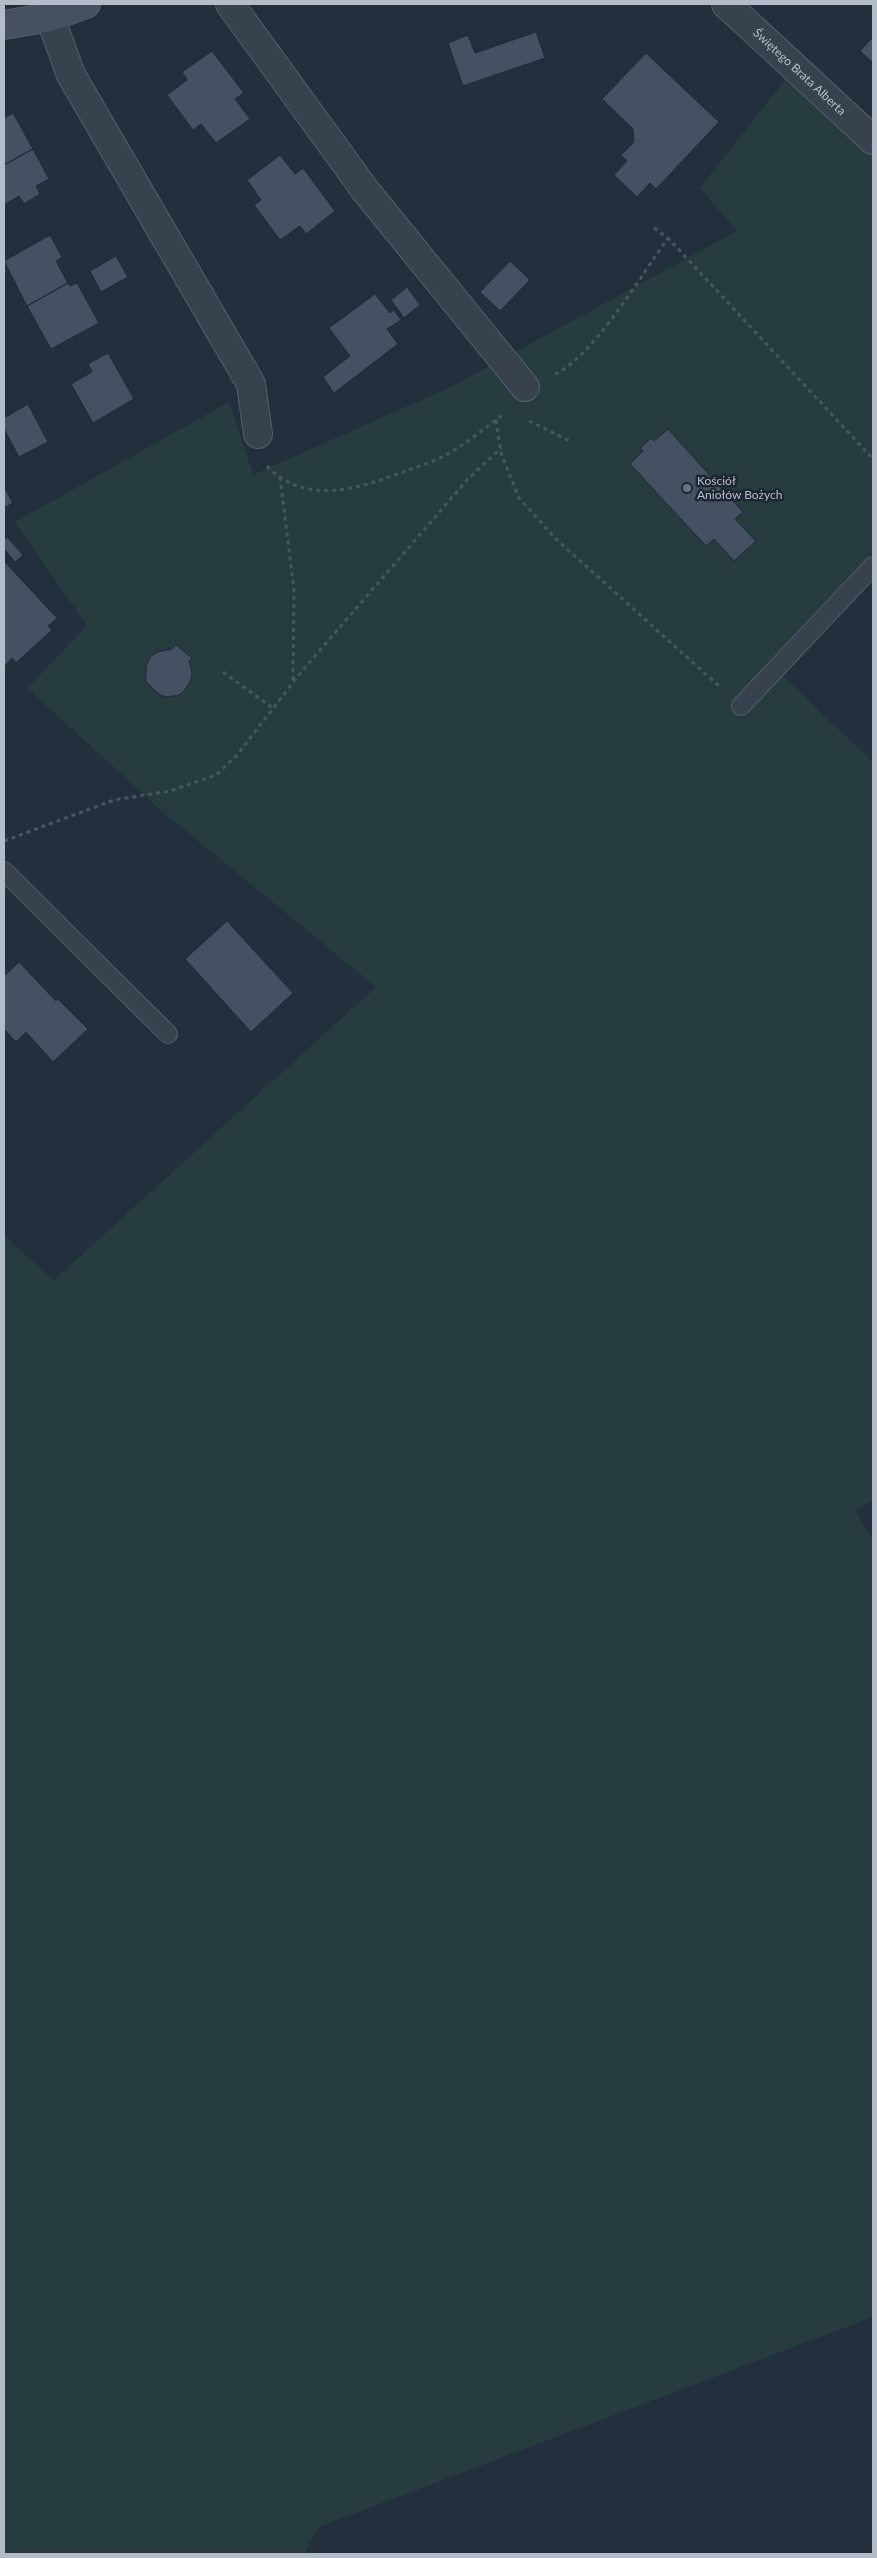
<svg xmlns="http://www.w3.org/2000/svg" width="877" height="2558" viewBox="0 0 877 2558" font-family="Lato,sans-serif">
  <rect width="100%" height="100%" fill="#242f3e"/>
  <path fill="#263c3f" d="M788,76L873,155V553L770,664L873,762V1500L855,1510L873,1540V2317L319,2527L304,2554H4V1236L54,1280L376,987L164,813L27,688L87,626L15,522L229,402L253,475L453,386L737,231L700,188Z"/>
  <path fill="#455162" stroke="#1f2835" d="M536,32L545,58L463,86L448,43L468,35L475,53Z
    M873,37V63L860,51Z
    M212,51L244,93L235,99L250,119L216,143L201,124L193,130L167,95L187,80L182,72Z
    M646,53L719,122L656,189L650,183L637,197L614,175L627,161L621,155L634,142L633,129L602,99Z
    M13,113L33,149L4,165V118Z
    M33,149L49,179L36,186L40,194L24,204L19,196L4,205V165Z
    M280,155L295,174L303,168L335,211L306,234L300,226L280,240L254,205L261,200L247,180Z
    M50,235L62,257L56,261L68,283L27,306L4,261Z
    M116,256L128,277L101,292L90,271Z
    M510,261L530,280L500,311L480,292Z
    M68,283L70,286L77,283L99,323L51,349L27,306Z
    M407,287L420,305L404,318L391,300Z
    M375,294L390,313L394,310L401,320L387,329L398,344L334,393L323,377L350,356L329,328Z
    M108,353L134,399L93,423L71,384L92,372L88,364Z
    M28,404L48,442L19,457L4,429V418Z
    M668,429L743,512L735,519L756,541L734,561L714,539L706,546L630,464L643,451L640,448L651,438L654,441Z
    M4,487L13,503L4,508Z
    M7,537L23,555L15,562L4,549V540Z
    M4,561L57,618L48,626L52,630L16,663L12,658L4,667Z
    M176,645L192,658L189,661L192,672L191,680L185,690L179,695L167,697L160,695L146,682V666L151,656L158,652L172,649Z
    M227,921L293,993L251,1032L185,959Z
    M19,962L56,1001L58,999L88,1029L53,1062L26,1032L16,1042L4,1029V976Z"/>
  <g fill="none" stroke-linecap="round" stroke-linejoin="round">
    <g stroke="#565f6c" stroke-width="20">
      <path id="lane" d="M741,706L873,566
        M4,871L168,1034"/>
    </g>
    <g stroke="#565f6c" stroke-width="30">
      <g id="street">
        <path d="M230,4L365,190L525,387"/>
        <path id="s1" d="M726,4L873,140"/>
        <path d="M50,17L71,75L251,384L258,434"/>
      </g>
    </g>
    <g stroke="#565f6c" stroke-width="30">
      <path id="secondary" d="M4,25L50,17L86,4"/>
    </g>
    <path stroke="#44595c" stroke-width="3" stroke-dasharray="4 4" stroke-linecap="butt" d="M654,228L668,238L873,459
      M555,374C593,357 642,274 668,238
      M496,420L501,453L519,498L557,540L720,687
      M529,421L572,442
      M267,466C305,506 358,489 403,472C414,468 427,464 438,459C463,447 483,429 504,414
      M280,477L294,591L293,682
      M223,672L273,708
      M4,841L114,800L170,791L216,775L237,755L302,671L468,479L501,448"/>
    <use href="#lane" stroke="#38414e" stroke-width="18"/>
    <use href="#street" stroke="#38414e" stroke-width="28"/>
    <use href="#secondary" stroke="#465061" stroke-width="28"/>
  </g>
  <circle fill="#6b7280" stroke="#1d2633" stroke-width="2" cx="687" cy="488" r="5"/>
  <g text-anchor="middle" stroke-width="5" stroke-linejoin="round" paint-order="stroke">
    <g font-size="12" fill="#b4bcc9" stroke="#1d2633">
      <text dy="4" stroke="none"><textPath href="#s1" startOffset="100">Świętego Brata Alberta</textPath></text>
    </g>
    <g font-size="12" fill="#b4bcc9" stroke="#1d2633" text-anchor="start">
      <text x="697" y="485">Kościół<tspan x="697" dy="14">Aniołów Bożych</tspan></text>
    </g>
  </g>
  <rect width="877" height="2558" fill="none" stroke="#b4bcc9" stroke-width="10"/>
</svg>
